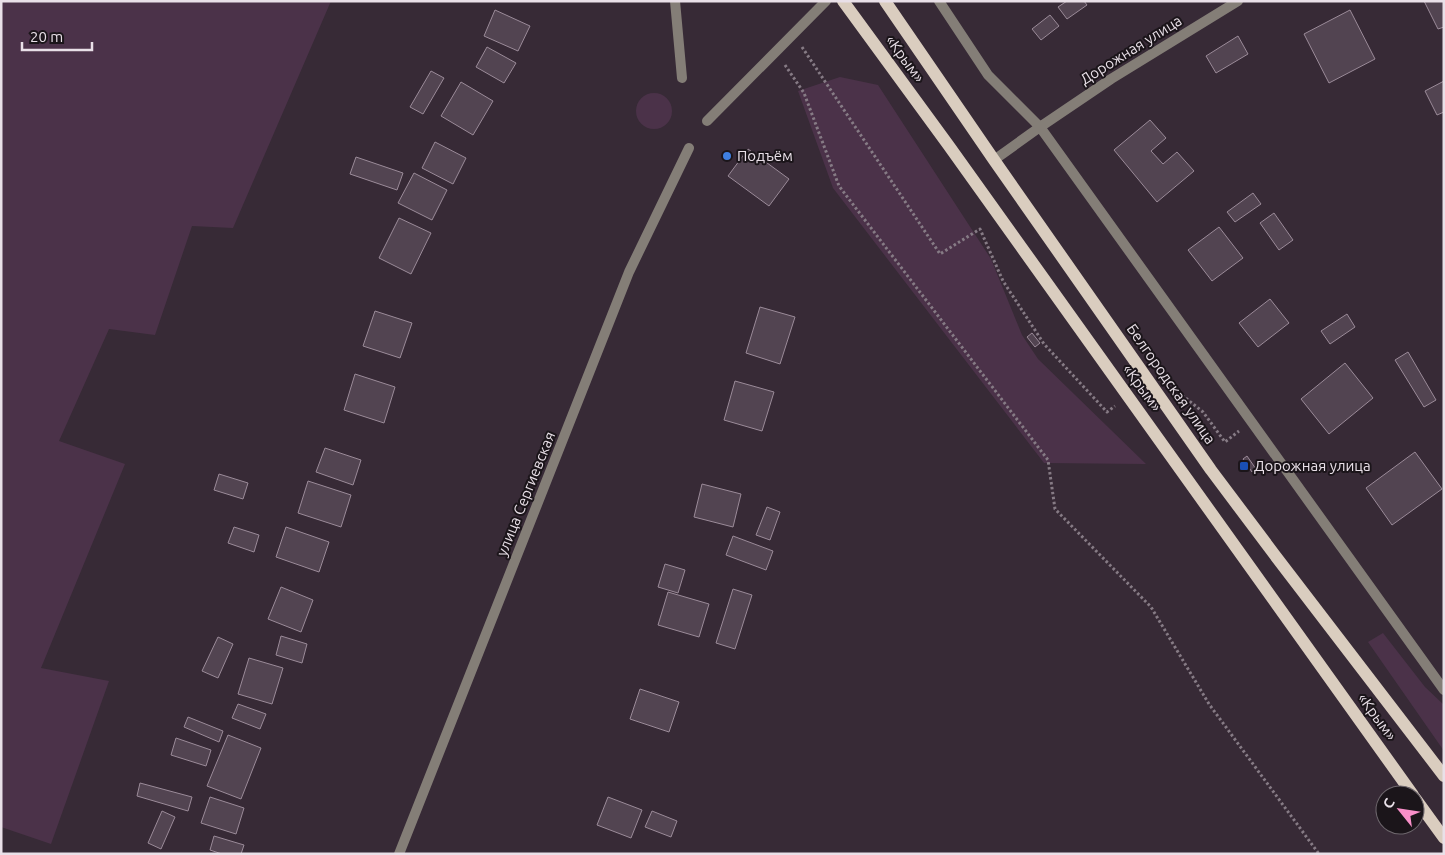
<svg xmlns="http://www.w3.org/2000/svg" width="1445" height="855" viewBox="0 0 1445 855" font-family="Ubuntu,sans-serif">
  <rect width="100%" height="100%" fill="#372a36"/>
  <path fill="#4b3249" d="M1,1H331L233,228L192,226L155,335L109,329L59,441L125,464L41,668L109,681L51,844L1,827Z
    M840,77L878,85L991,259L1022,335L1038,359L1146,464L1044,463L833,188L798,91Z
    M636 111a18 18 0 1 1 36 0a18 18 0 1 1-36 0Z
    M1383,633L1425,687L1444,705V751L1368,642Z"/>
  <path fill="#524451" stroke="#9b8b99" d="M1067,1H1084L1087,5L1067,19L1058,7Z
    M1424,1H1444V27L1438,29Z
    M495,10L530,26L518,51L484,36Z
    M1350,10L1375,59L1329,83L1304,34Z
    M1050,15L1059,26L1041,40L1032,29Z
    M1238,36L1248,54L1216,73L1206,56Z
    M487,47L516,63L504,83L476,67Z
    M431,71L444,78L423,114L410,107Z
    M1444,81V112L1437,115L1425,91Z
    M461,82L493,101L473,135L441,116Z
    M1150,120L1166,138L1151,151L1163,164L1177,152L1194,171L1157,202L1114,150Z
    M435,142L466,158L453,184L422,168Z
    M748,149L789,179L769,206L728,176Z
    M356,157L403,173L397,190L350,174Z
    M414,173L447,190L432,220L398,203Z
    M1253,193L1261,204L1235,222L1227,212Z
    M1274,213L1293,240L1279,250L1260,223Z
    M399,218L431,233L411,274L379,258Z
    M1219,227L1243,258L1212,281L1188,250Z
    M1270,299L1289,323L1258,347L1239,323Z
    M760,307L795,317L780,364L746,353Z
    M375,311L412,323L400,358L363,346Z
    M1347,314L1355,327L1330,344L1321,331Z
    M1032,333L1040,343L1035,347L1027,337Z
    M1408,352L1436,400L1424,407L1395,360Z
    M1345,363L1373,398L1329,434L1301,399Z
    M355,374L395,387L384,423L344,410Z
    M735,381L774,392L762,431L724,420Z
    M325,448L361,460L353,485L316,472Z
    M1415,452L1442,489L1392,525L1366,488Z
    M1247,456L1256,469L1252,472L1243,459Z
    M219,474L248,483L243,499L214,490Z
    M308,481L351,495L341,527L298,513Z
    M702,484L741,494L733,527L694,517Z
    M767,507L780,512L770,540L756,535Z
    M234,527L259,535L254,552L228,543Z
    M286,527L329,542L319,572L276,557Z
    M733,536L773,551L766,570L726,555Z
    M665,564L685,570L678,593L658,587Z
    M281,587L313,600L301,632L268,619Z
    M733,589L752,595L735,649L716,643Z
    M668,592L709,604L699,637L658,625Z
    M281,636L307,644L302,663L276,655Z
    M218,637L233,644L218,678L202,671Z
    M249,658L283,668L272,704L238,694Z
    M640,689L679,702L669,732L630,719Z
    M238,704L266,714L260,729L232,718Z
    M188,717L223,731L219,742L184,727Z
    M228,735L261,748L241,799L207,786Z
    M176,738L211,750L206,766L171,755Z
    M140,783L192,797L188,811L137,796Z
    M210,797L244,808L236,834L201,823Z
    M608,797L642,810L631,838L597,825Z
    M162,811L175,817L161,849L148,843Z
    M652,811L677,821L671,837L645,827Z
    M214,836L244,845L241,854H222L210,850Z"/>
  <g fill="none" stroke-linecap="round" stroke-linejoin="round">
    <path stroke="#867b85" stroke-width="3" stroke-dasharray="2.5 2.5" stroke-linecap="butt" d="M802,47L940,254L980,229L1003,281L1044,344L1107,412L1115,406
      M785,65L804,93L839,186L1048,460L1055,509L1151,607L1209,704L1319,854
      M1182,395L1203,412L1225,442L1239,431"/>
    <path stroke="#847e77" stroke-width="10" d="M675,1L682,78
      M939,1L988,75L1040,127L1444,690
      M707,121L826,1
      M994,160L1040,127L1111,79L1238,1
      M399,854L629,272L689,148"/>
    <path stroke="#dacdbf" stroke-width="12" d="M843,1L949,146L1413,795
      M885,1L994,160L1211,470L1274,554L1444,776
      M1415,798L1444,838"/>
  </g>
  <circle fill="#3f7fe0" stroke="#1b151a" stroke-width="2" cx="727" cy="156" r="5"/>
  <rect fill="#1a4fb4" stroke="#1b151a" stroke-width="2" x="1239" y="461" width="10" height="10" rx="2.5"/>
  <g text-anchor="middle" stroke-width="4" stroke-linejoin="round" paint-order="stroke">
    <g font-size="15" fill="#e9e0e8" stroke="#1b151a">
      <text transform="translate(1131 50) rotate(-32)" y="5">Дорожная улица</text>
      <text transform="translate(905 59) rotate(54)" y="5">«Крым»</text>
      <text transform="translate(1171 384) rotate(55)" y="5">Белгородская улица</text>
      <text transform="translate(1142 388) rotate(54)" y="5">«Крым»</text>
      <text transform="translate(526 494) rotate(-68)" y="5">улица Сергиевская</text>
      <text transform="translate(1377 717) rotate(54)" y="5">«Крым»</text>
    </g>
    <g font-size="15" fill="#e9e0e8" stroke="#1b151a" text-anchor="start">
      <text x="737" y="161">Подъём</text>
      <text x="1254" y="471">Дорожная улица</text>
    </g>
  </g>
  <rect width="1445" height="855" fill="none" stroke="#e9e0e8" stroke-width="5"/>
  <g transform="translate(1400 810) rotate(300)"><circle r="24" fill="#1b151a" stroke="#6d666c"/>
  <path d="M0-4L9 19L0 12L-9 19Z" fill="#f98fc9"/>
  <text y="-8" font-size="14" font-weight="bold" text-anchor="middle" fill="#e9e0e8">С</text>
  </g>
  <path d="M22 42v8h70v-8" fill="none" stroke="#e9e0e8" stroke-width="2.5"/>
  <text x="30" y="42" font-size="15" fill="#e9e0e8" stroke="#1b151a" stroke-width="4" paint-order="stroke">20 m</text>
</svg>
